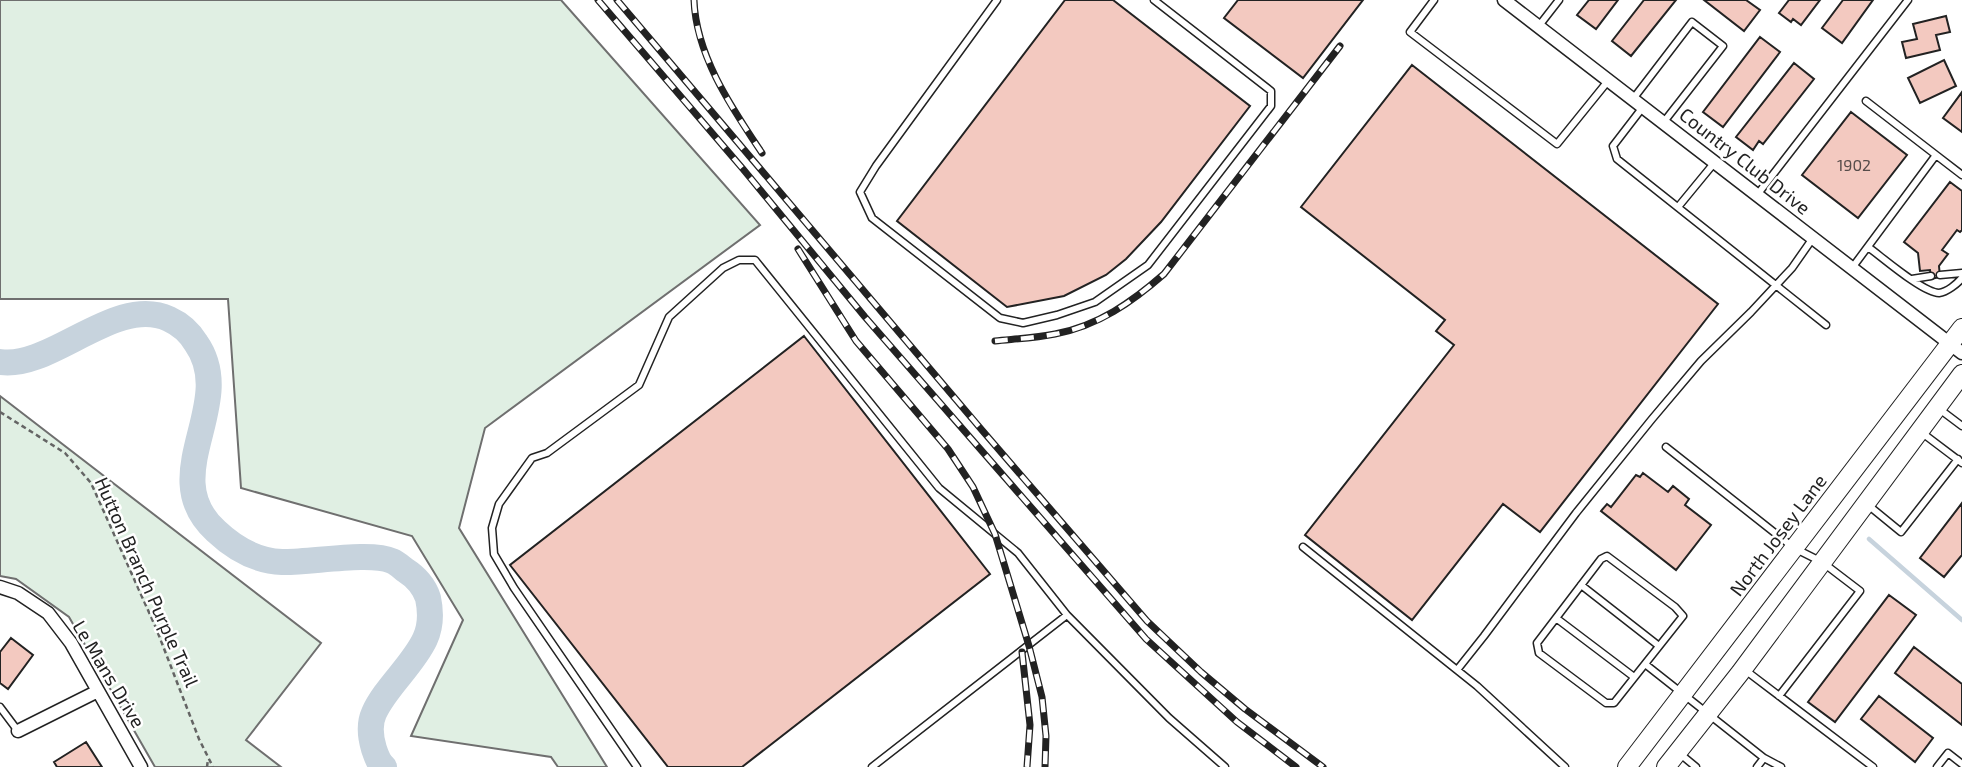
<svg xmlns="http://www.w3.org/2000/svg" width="1962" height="767" viewBox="0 0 1962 767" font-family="'Exo 2',sans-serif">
  <rect width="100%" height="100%" fill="#fff"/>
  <path fill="#e0efe3" stroke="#6f6f6f" stroke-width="2" d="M0,0H561L760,225L485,428L459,528L607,767H558L551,757L411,736L463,620L412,536L241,488L228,299H0Z
    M0,396L321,643L246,740L281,767H155L69,617L16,579L0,576Z"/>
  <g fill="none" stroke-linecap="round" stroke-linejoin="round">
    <path stroke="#c7d3dd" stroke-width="4.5" d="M1869,539L1962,620"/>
    <path stroke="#c7d3dd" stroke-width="26" d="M0,362C51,370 116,294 169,319C180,324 190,333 196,343C239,404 154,475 216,531C234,548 257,561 282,562C309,563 370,551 392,561C397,563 401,567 405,570C416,577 424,586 428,598C431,612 431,626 425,639C413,665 385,688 374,713C369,724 371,739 374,749C377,757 378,762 384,767"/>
  </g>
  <path fill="#f3c9c0" stroke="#222" stroke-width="2" d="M1065,0H1113L1250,106L1161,222L1126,259L1106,275L1064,296L1007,307L897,221Z
    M1238,0H1363L1303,78L1224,18Z
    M1589,0H1618L1596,29L1577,15Z
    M1644,0H1676L1631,56L1612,41Z
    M1704,0H1746L1760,10L1744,31Z
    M1789,0H1820L1801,25L1793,19L1791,22L1779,13Z
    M1843,0H1873L1842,43L1822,28Z
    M1946,16L1950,32L1936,35L1940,50L1906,58L1902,42L1917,39L1913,24Z
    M1760,37L1780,52L1723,127L1703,112Z
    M1944,60L1956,86L1920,103L1908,78Z
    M1794,63L1814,79L1763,144L1759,141L1753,150L1736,137Z
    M1412,65L1718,304L1540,532L1503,504L1412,620L1305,535L1454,345L1436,331L1445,320L1301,207Z
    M1962,92V132L1943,118Z
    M1851,112L1907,155L1858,218L1802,175Z
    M1950,182L1962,191V230L1960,232L1957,230L1942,250L1948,254L1939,266L1940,277L1931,279L1930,270L1920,271L1918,253L1904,242Z
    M804,336L990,574L742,767H668L510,565Z
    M1643,473L1668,492L1673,486L1689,499L1685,505L1711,525L1676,570L1601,511L1607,504L1611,507L1636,475L1640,477Z
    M1962,503V555L1944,577L1920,558Z
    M1889,595L1916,615L1835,722L1808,702Z
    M11,638L33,655L8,689L0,683V652Z
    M1914,647L1962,684V725L1895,673Z
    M1879,696L1933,738L1915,762L1861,719Z
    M86,742L102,767H57L54,762Z"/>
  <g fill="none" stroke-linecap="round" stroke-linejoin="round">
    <g stroke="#222" stroke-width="9">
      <path id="lane" d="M997,0L876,166L860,192L872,218L1000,318L1023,323L1057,315L1095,302L1148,265L1271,106V91L1154,0
        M1434,0L1410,32L1557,144L1608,81
        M1538,27L1559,0
        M1633,99L1692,22L1723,46L1663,123
        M1643,107L1613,146L1617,159L1826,325
        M1936,155L1962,175
        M1757,195L1908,0
        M1678,207L1715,162
        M1868,247C1882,257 1923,293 1939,293C1947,292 1957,284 1962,278
        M1852,268L1936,155L1866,101
        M1940,275L1962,273
        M1912,279L1931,276
        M1938,408L1962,426
        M1921,432L1962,463
        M1666,447L1794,548L1822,562L1860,591L1779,696
        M1868,505L1901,532L1958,459
        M1303,547L1477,686L1565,767
        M1607,556L1675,607L1683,616L1614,703H1606L1539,653L1537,643L1601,559Z
        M1581,585L1659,646
        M1556,618L1634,677
        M1645,664L1764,758L1781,767
        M1457,670L1484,636L1576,513L1652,419L1701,361L1751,312L1792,268L1813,238
        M1745,670L1873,767
        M0,707L18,731
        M1679,753L1696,767
        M637,767L514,588L494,554L492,528L499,504L532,458L547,453L639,385L669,317L723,268L739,260H755L939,488L1018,553L1067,615
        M872,767L1067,615L1169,718L1225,767
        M1757,767L1764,758
        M1937,767L1948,753L1962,764"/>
    </g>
    <g stroke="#222" stroke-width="15">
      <path id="street" d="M1504,0L1962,353
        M0,587L18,593L48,613L71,643L141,767
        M18,731L98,691"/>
    </g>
    <g stroke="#222" stroke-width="20">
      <path id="secondary" d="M1627,767L1962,328
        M1666,767L1740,673L1962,374"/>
    </g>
    <path stroke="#646464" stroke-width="2.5" stroke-dasharray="5 3.5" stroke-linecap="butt" d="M0,412L65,453L91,483L156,628L199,739L213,767
      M207,767L208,759"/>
    <use href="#lane" stroke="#fff" stroke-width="6"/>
    <use href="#street" stroke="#fff" stroke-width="12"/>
    <use href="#secondary" stroke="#fff" stroke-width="18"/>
    <g stroke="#222" stroke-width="7">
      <path id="rail" d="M598,0L743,169L865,317L1146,639L1237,722L1296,767
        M617,0L981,429L1147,621L1201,672L1245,709L1323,767
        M694,0C696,56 732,108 762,153
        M798,249L856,341L948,449L973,487L995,534L1029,646L1042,697L1046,736L1045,767
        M995,341C1014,339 1035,338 1055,334C1098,326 1132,302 1164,274L1340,46
        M1022,652L1030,725L1027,767"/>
    </g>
    <use href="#rail" stroke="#fff" stroke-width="4.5" stroke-dasharray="13" stroke-linecap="butt"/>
  </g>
  <g text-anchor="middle" stroke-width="5" stroke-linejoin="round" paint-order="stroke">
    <g font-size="16" fill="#564c4a">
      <text x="1854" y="171">1902</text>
    </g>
    <g font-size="19" fill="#222" stroke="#fff">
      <text transform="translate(1745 161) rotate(38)" y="7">Country Club Drive</text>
      <text transform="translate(1778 535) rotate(-53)" y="7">North Josey Lane</text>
      <text transform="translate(147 582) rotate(66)" y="7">Hutton Branch Purple Trail</text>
      <text transform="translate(109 674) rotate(59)" y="7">Le Mans Drive</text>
    </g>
  </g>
</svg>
